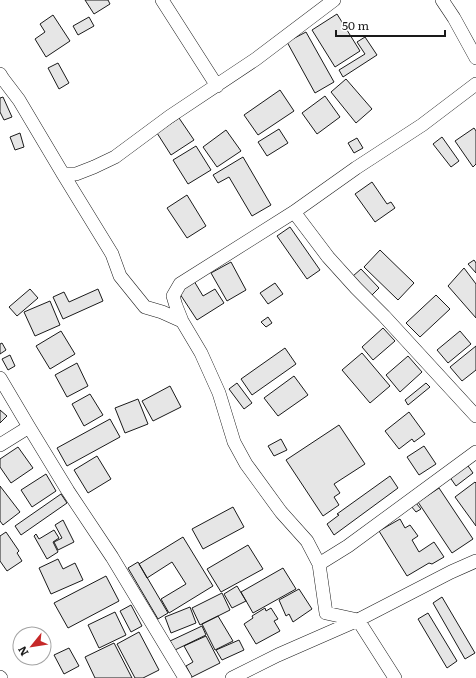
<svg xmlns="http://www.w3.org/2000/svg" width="476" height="678" viewBox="0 0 476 678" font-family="Literata,serif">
  <rect width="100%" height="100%" fill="#fff"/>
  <path fill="#e6e6e6" stroke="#1a1a1a" d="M85,0H108L110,4L94,14Z
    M337,14L360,51L335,67L312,30Z
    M53,15L70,41L46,57L35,39L45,32L40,24Z
    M89,17L94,26L78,35L73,26Z
    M306,32L334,82L315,93L287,42Z
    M365,37L377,55L343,77L339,70L365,54L357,42Z
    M58,63L69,83L59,89L48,68Z
    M346,79L372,109L356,123L331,92Z
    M280,90L294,111L258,135L244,115Z
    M325,96L340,117L317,134L302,113Z
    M3,97L12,117L4,120L0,112V98Z
    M179,118L194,140L171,155L157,133Z
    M474,128L476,131V164L473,167L455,141Z
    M279,129L288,143L267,156L258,142Z
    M226,130L241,151L217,167L203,147Z
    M20,133L24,147L15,150L10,137Z
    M442,137L459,161L451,167L433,144Z
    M357,138L363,148L354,153L348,143Z
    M196,146L211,170L188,184L173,160Z
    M243,157L271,205L252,216L229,177L218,183L213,175Z
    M372,182L387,204L391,202L395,208L375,222L355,194Z
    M187,195L206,226L187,238L167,208Z
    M290,227L320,270L307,279L277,236Z
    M380,250L414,283L398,300L364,267Z
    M474,260L476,263V273L468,264Z
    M231,262L246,290L227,301L211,273Z
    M464,268L476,284V318L448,286Z
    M361,269L379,288L371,296L353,276Z
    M194,281L203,296L215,289L224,303L197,320L178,291Z
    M275,283L283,294L268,304L260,293Z
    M30,289L38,298L17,316L9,307Z
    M98,289L103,301L63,319L53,297L64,292L69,302Z
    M436,295L450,309L420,337L406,323Z
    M50,301L60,325L35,336L24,312Z
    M268,317L272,323L266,327L261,322Z
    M383,328L395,341L373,360L362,347Z
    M61,331L75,354L50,369L36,346Z
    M460,331L471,344L448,363L437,350Z
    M2,343L6,350L0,354V344Z
    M476,346V370L462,381L450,367Z
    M285,348L296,364L252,395L241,379Z
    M362,353L390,386L370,403L342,370Z
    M10,355L15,366L8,370L2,359Z
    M408,356L422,372L400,392L386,375Z
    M77,363L88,386L67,397L55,375Z
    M294,376L308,395L278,416L264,398Z
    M237,383L252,403L244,409L229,389Z
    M426,383L430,387L408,405L405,400Z
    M170,386L181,407L153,421L142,401Z
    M90,394L103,415L84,426L72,404Z
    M138,399L148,424L125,433L115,408Z
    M0,410L7,416L0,423Z
    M409,412L425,434L414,442L412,439L399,449L385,431Z
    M110,419L120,437L67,466L57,448Z
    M339,425L365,464L334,484L340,493L334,497L339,505L323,516L286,460Z
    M281,439L287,450L274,456L268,446Z
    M424,446L436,464L419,475L407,457Z
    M18,447L33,468L11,483L0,467V459Z
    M97,456L111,479L88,493L74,470Z
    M466,463L473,473L456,486L449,476Z
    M46,474L56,491L32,507L21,490Z
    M390,476L398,488L334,535L327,524L339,515L337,514Z
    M475,482L476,483V526L455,497Z
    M0,486L20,512L3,525L0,521Z
    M439,488L473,539L452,553L418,502Z
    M61,494L67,503L21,535L15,526Z
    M416,503L421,509L416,512L411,506Z
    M233,507L244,527L203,549L192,529Z
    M400,519L405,528L410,525L418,536L412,540L419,552L434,542L444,557L432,564L429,563L407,576L379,531Z
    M63,520L74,542L58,550L54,542L62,538L55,525Z
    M54,530L59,538L53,542L58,552L47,559L34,536L36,534L39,539Z
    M6,532L19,551L17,553L22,561L7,571L0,561V536Z
    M183,537L213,586L169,613L161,599L186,584L172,562L147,578L139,564Z
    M248,545L263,569L221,592L207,569Z
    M58,559L63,569L75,563L83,580L51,594L39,568Z
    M138,562L168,613L158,619L128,568Z
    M283,568L296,589L253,613L241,592Z
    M106,576L119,601L68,628L54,603Z
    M237,586L246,601L232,608L224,594Z
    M299,589L312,609L293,622L289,614L286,616L279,600Z
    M222,593L230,610L200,625L192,608Z
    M442,597L475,653L465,659L433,603Z
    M131,605L142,626L131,632L120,611Z
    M190,607L196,623L171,633L165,617Z
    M265,608L266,611L271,608L278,619L274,621L280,631L256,644L244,624L253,618L252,616Z
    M115,612L126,635L99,648L88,625Z
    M428,613L457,661L447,668L418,619Z
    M218,616L233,641L215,650L202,624Z
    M202,626L206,635L175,650L170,641Z
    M139,632L159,670L143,678H135L117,644Z
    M206,636L220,663L192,677L186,666L193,662L184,646Z
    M239,640L244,650L222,660L216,650Z
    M114,643L132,678H95L85,657Z
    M69,648L79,666L64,674L54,655Z"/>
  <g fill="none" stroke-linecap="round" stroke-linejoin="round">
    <g stroke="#1a1a1a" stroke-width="14">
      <path id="street" d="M162,0L217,86
        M442,0L454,18L476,58
        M0,74L3,79L19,100L63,174L112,254L120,276L145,307L162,312L182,321
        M63,174H76L94,167L115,157L169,117L256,59L334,0
        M294,212L328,257L356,288L384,316L476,416
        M0,378L29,427L68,491L112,557L185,678
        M0,445L29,427
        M319,564L307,541L281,512L246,464L234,442L219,393L201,353L182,321L176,306L173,296L180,284L294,212L356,168L422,125L476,84
        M0,677L1,678
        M232,678L278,655L358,620L451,572L476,561
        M395,678L358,620L326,613L319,564L348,546L476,452"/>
    </g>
    <use href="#street" stroke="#fff" stroke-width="13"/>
  </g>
  <g transform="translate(32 646) rotate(240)"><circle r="19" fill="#ffffff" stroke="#a3a3a3"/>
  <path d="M0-3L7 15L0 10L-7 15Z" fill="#c62828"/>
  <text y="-6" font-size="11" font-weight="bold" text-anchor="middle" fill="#1a1a1a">N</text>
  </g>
  <path d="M336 30v6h109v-6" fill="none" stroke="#1a1a1a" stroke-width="2"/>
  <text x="342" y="30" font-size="12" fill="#1a1a1a" stroke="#ffffff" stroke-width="3" paint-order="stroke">50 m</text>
</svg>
